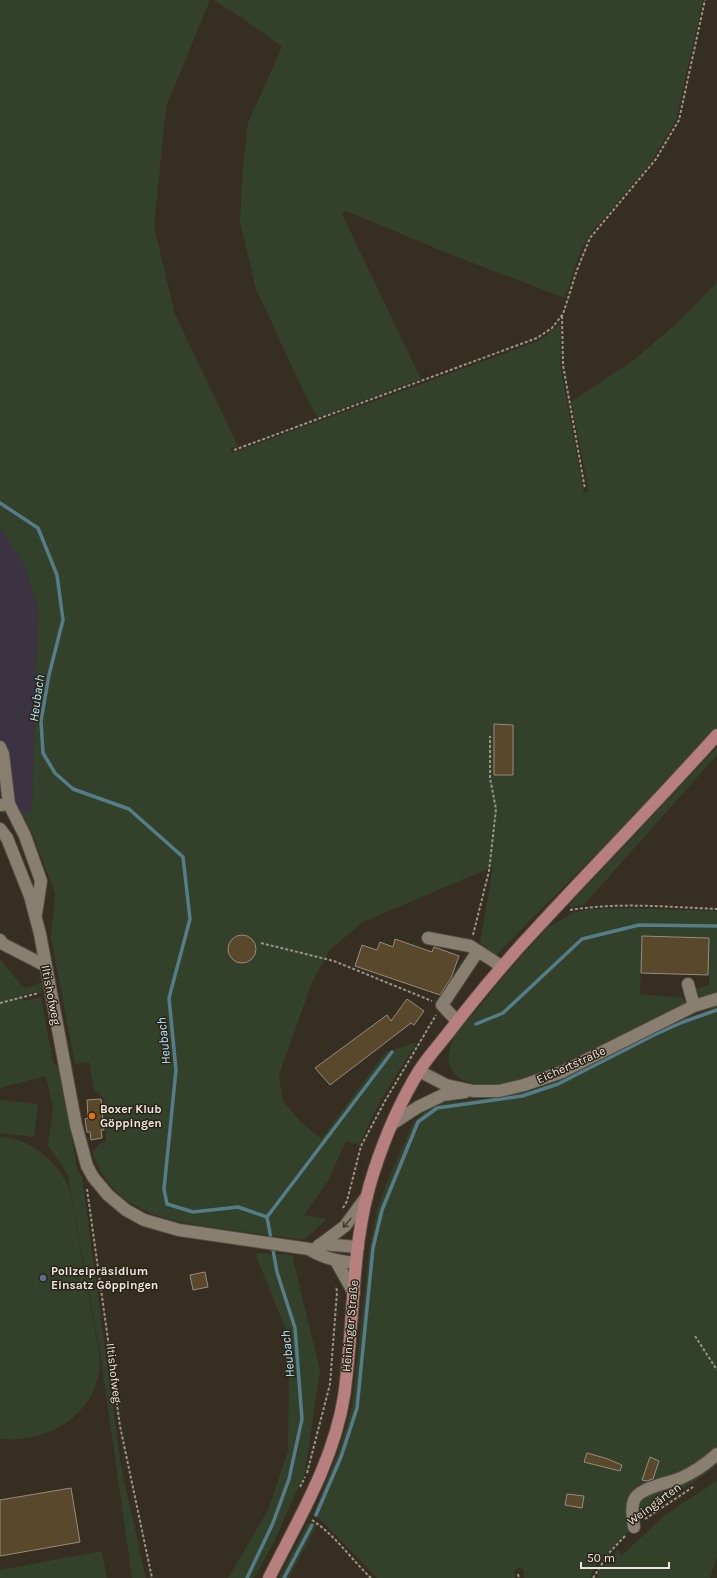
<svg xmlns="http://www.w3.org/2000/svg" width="717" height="1578" viewBox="0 0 717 1578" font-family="Karla,sans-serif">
  <rect width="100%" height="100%" fill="#362e21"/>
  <path fill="#3b3242" d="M0,527L24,565L38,608L32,813H0Z"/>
  <path fill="#34412a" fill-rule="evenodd" d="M0,0H210L166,107L154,227L175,314L238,446L230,449L232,453L539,341L561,323L560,364L584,493L581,494L589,492L571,402L635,359L677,323L717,282V727L611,839L495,956L480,943L493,867L363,922L330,950L312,982L279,1075L283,1101L300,1121L321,1139L386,1052L417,1042L380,1101L359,1145L346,1141L328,1181L304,1215L327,1219L304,1240C278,1236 252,1233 225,1229C168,1221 114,1214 92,1152L101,1143L106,1142L103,1100H106L94,1090L89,1062L75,1064L51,938L55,893L30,828L20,812L32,813L38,608L24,565L0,527ZM495,724L513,725V775H494Z
    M213,0H703L676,120L650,164L591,233L581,250L565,298L457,257L346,211L342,214L421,379L318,417L309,403L256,289L240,223L243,167L248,123L282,47L241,17Z
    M717,747V755L584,905L571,907L569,905Z
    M626,908L717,911V993L700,997L696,992L698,988L709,985L708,938L642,936L640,994L682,998L685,1001L683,1006C630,1029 581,1061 526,1079C506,1086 459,1092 450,1066C446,1057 451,1045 454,1037L511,968L548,927L575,912L591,909Z
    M0,959L22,986L26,988L44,982L42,991L22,995L24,1001L41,997L53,1062L60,1070L77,1168L82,1177L121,1466L146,1578H132L101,1359L70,1187L68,1175L48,1145L53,1110L46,1076L0,1088Z
    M717,1006V1451L687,1470L640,1487C638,1497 637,1520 632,1527C619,1546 597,1556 590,1578H524V1571L520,1567L514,1570L515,1578H377L319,1518L313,1515L341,1445L352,1407L370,1245L377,1211L386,1185L413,1123L430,1106L441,1103L490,1098L522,1092L560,1079L673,1023Z
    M0,1100L38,1104L34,1137L0,1133Z
    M0,1137C32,1138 58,1162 70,1190L99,1353C99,1359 100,1366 99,1371C92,1419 44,1443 0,1439Z
    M255,1253L292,1255L320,1370L305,1472L274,1542L254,1578H228L268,1510L288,1451L289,1368L286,1330Z
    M717,1463V1466L639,1519L637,1514L639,1500L646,1494L703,1472Z
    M717,1480V1557L710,1578H597L598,1573L618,1549L621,1556L664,1516Z
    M308,1523L317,1525L289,1578H279Z
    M102,1551L107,1578H0V1570Z"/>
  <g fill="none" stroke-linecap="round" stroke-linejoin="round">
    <path stroke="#557c89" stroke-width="3.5" d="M0,503L38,528L57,575L63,620L49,675L41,721L43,753L55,773L73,789L129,809L183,857L190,919L169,998L176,1070L164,1189L167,1204L193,1212L238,1207L267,1217L277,1272L295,1328L302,1419L289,1479L273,1523L247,1578
      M476,1024L503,1013L582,939L639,925L717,926
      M267,1217L392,1052
      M316,1515L341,1457L357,1408L373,1248L382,1210L418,1122L437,1108L522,1096L558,1084L656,1034L683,1022L717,1010
      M284,1578L312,1525"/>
  </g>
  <path fill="#59482c" stroke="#958c7d" d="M494,724L513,725V775H494Z
    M228 949a14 14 0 1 1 28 0a14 14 0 1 1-28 0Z
    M642,936L709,938L708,975L641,973Z
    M395,939L432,952L434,947L459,956L451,978L440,995L355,966L362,945L377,950L380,942L393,947Z
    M407,999L424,1011L414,1025L411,1023L330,1085L315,1068L387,1015L391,1021Z
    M101,1099L104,1130H101L102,1138L91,1140L90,1132H87L85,1119L88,1118L87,1100Z
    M205,1272L208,1287L193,1290L190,1275Z
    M587,1453L605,1458L622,1465L620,1471L584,1462Z
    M650,1457L659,1461L653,1479L647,1481L642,1480Z
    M71,1488L80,1542L0,1556V1500Z
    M567,1494L584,1496L582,1508L565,1505Z"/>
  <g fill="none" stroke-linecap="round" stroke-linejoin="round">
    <g stroke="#534c41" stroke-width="14">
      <path id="minor" d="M0,747L3,754L9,804
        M0,805L9,804L25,836L41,881L36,914
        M0,829L7,838L30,896L40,934L76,1125L87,1166L93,1177L108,1195L126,1210L144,1220L179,1230L309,1249C324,1259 339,1261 356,1263
        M428,938L470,946L478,951
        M0,940L3,944L46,966
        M688,984L694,1006
        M457,1021L442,1005L478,951L501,966
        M419,1071L446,1085L473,1091H499L524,1085L562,1072L694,1006L717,999
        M392,1124L418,1107L443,1095L465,1092
        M321,1244L345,1226L367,1196
        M318,1246L321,1244L358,1247
        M336,1261L354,1293
        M634,1527C633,1518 630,1504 636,1497C643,1487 669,1483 681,1478C695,1472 706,1464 717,1454"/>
    </g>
    <g stroke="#534c41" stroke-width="14">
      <path id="major" d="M269,1578C298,1520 334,1461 344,1396C355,1321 350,1243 374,1171C385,1137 400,1102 419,1071C427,1058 439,1045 449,1032C476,997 504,963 535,930C595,865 657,802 717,735"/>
    </g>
    <path stroke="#999388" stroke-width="2" stroke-dasharray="3 2" stroke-linecap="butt" d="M562,316L563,365L585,489
      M234,450L537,338L552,328L563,314L577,270L590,238L656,159L679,120L705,0
      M570,910C619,902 668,907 717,909
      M473,935L489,871L496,809L490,778V736
      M261,943L334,961L432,1001
      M0,1003L39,993
      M87,1189L120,1426L152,1578
      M343,1208L347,1201L361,1146L385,1101L436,1015
      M695,1336L717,1370
      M307,1473L330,1384L337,1292L336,1286
      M300,1487L305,1477
      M645,1519L693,1487
      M312,1520C335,1535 351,1559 371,1578
      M518,1574L519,1578
      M593,1578L609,1553L626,1535"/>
    <use href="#minor" stroke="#897f71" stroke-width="12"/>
    <use href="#major" stroke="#b77f7e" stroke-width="12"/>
  </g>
  <defs><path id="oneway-shaft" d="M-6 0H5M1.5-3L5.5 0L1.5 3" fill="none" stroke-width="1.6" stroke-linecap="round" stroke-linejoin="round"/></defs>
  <use stroke="#483f33" href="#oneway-shaft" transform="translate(347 1223) rotate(131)"/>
  <circle fill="#e8710a" stroke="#2c2418" stroke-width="1.5" cx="92" cy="1116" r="4"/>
  <circle fill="#5c6f8a" stroke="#2c2418" stroke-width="1.5" cx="43" cy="1278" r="4"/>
  <g text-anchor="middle" stroke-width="3" stroke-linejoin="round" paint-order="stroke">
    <g font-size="12" fill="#ebe6de" stroke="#2c2418">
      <text transform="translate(51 995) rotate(79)" y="4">Iltishofweg</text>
      <text transform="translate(571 1065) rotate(-24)" y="4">Eichertstraße</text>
      <text transform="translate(350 1326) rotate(-85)" y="4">Heininger Straße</text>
      <text transform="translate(114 1373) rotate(83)" y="4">Iltishofweg</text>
      <text transform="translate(654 1504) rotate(-36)" y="4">Weingärten</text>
    </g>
    <g font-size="12" font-weight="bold" fill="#ebe6de" stroke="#2c2418" text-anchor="start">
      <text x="100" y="1113">Boxer Klub<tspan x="100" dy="14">Göppingen</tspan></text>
      <text x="51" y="1275">Polizeipräsidium<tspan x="51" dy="14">Einsatz Göppingen</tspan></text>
    </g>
    <g font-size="13" font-style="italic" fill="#b1e8fb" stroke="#2c2418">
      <text transform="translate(36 698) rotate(-82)" y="5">Heubach</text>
      <text transform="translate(163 1041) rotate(-96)" y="5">Heubach</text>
      <text transform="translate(287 1354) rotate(-96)" y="5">Heubach</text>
    </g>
  </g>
  <path d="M581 1562v6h88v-6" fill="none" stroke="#ebe6de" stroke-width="2"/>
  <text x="587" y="1562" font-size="12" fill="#ebe6de" stroke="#2c2418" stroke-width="3" paint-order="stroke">50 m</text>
</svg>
